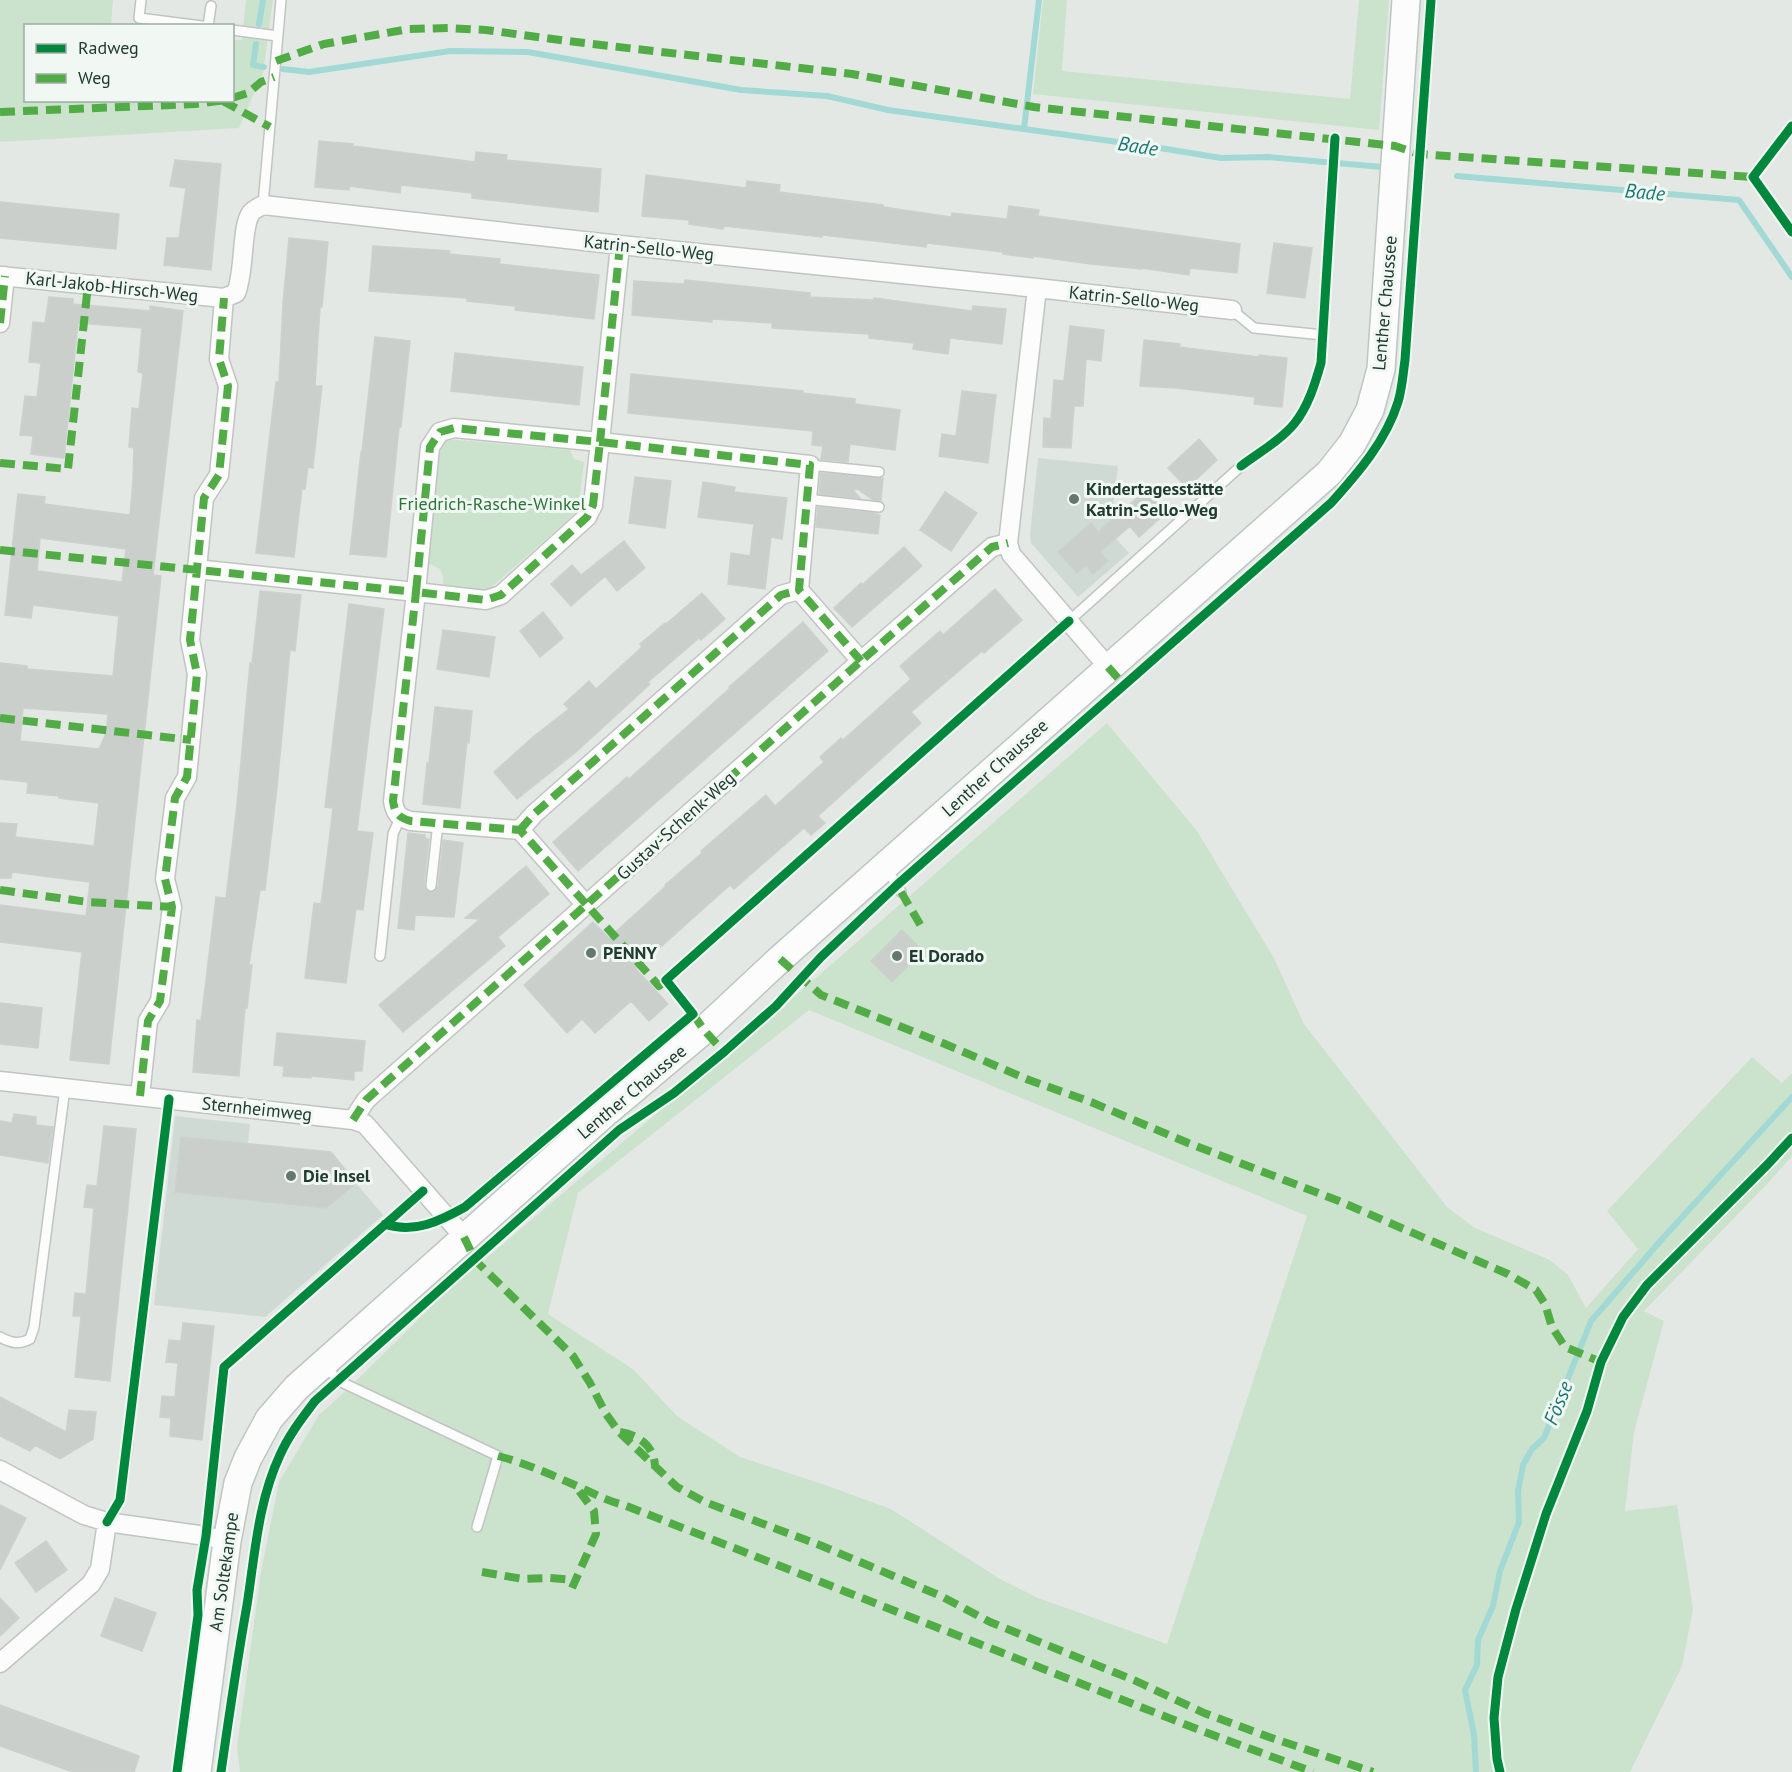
<svg xmlns="http://www.w3.org/2000/svg" width="1792" height="1772" viewBox="0 0 1792 1772" font-family="'PT Sans',sans-serif">
  <rect width="100%" height="100%" fill="#e3e8e5"/>
  <path fill="#d0dad4" d="M1038,458L1118,466L1110,532L1129,553L1078,597L1031,543L1030,535Z
    M175,1116L250,1124L242,1198L326,1208L356,1183L383,1215L265,1317L154,1305Z"/>
  <path fill="#cbe2cd" fill-rule="evenodd" d="M0,0H113L111,24L118,25L26,26V100H232L233,40H242L246,0H273L263,73L239,128L0,142Z
    M1043,0H1067L1062,71L1350,99L1359,0H1389L1379,130L1033,94Z
    M446,439L570,450L574,459L584,462L578,511L487,591L443,586V577L440,569L424,561L435,451Z
    M1107,723L1197,831L1274,958L1304,1024L1447,1207L1475,1228L1550,1260L1568,1275L1586,1308L1638,1249L1607,1211L1752,1057L1782,1083L1792,1073V1156L1768,1183L1644,1311L1664,1321L1634,1432L1625,1511L1677,1505L1693,1609L1682,1666L1630,1772H240L237,1747L261,1572L279,1482L319,1415L351,1386L456,1282L489,1256L817,977ZM809,1010L1307,1216L1167,1644L1038,1598L1000,1579L891,1509L828,1486L740,1457L677,1416L634,1370L548,1314L578,1193Z"/>
  <g fill="none" stroke-linecap="round" stroke-linejoin="round">
    <path stroke="#a2d9d5" stroke-width="6" d="M1039,0L1024,129L1154,147L1221,158L1268,157L1382,167
      M259,24L263,0
      M256,44L253,65L264,67
      M283,69L309,72L450,51L528,52L741,90L827,96L888,110L1024,129
      M1457,176L1739,200L1792,277
      M1476,1772L1474,1735L1465,1690L1477,1665L1478,1640L1493,1606L1500,1571L1519,1522L1518,1491L1523,1465L1532,1449L1544,1438L1591,1321L1663,1238L1792,1097"/>
  </g>
  <path fill="#cacfcc" stroke="#cbd1ce" stroke-width="1.5" fill-rule="evenodd" d="M319,141L353,144V146L475,162L476,152L507,155L506,160L601,169L598,212L472,198V193L401,185L400,193L349,186V190L315,187Z
    M175,160L221,164L211,270L164,265L167,238H179L186,188L170,186Z
    M646,175L746,188L747,181L780,185L779,192L883,205V207L951,217L952,213L1007,219L1009,206L1039,210L1038,216L1240,244L1237,273L1190,268L1189,275L1141,268V269L1091,264L1033,256V258L1003,254V252L927,243L926,247L823,235L822,237L724,226L723,229L689,224V220L642,216Z
    M0,202L119,214L116,249L0,238Z
    M289,238L328,242L322,307H320L315,386H322L317,430L313,468L308,467L305,489L302,488L294,557L256,553L276,382H279L283,304Z
    M1274,243L1312,248L1305,298L1267,293Z
    M373,246L450,251L449,254L500,259L499,264L599,275L594,319L515,310L516,306L467,301V298L369,291Z
    M685,280L810,293V297L873,300L874,298L972,311L973,306L1006,309L1002,344L950,338L948,354L913,349L914,343L869,338V334L772,328V323L712,319V322L632,315L634,281L684,284Z
    M49,297L73,299V304L150,311V306L183,311L153,575L161,576L109,1064L70,1060L82,952L0,942V905L86,916L90,882L12,872L11,878H0V823L17,824L15,837L94,846L99,803L59,798V796L27,793L28,782L0,779V663L27,666V669L113,676L119,616L33,605L31,618L5,615L18,494L45,497L44,504L130,515L133,480L134,448L129,447L132,408L139,409L143,373L138,372L142,328L78,323L64,458L31,454L33,436L20,435L25,396L37,397L41,363L29,362L33,322L45,323ZM40,538L126,549L122,582L37,571ZM23,708L108,714L106,734L99,749L20,741Z
    M1070,326L1104,330L1101,361L1086,359L1083,406H1074L1071,448L1043,447L1044,418L1051,419L1054,380L1064,381Z
    M375,337L410,341L401,427H399L386,557L350,554L361,452H362Z
    M1144,340L1180,344L1179,347L1259,357V355L1287,358L1282,407L1254,404L1255,397L1176,388L1140,386Z
    M455,353L583,367L579,405L451,391Z
    M631,374L803,391L802,393L855,399V404L900,410L895,450L850,444L848,462L821,459L823,446L812,445L813,431L628,413Z
    M962,391L996,395L988,463L939,456L942,434L956,436Z
    M1199,439L1217,460L1187,488L1168,468Z
    M821,473L883,478L881,501L873,500L856,488L854,491L860,498L819,494Z
    M635,477L671,481L665,528L629,523Z
    M703,482L735,487L734,492L787,498L782,539L771,537L765,589L728,584L731,553L750,556L754,524L698,517Z
    M1146,490L1166,513L1139,537L1130,526L1100,552L1108,561L1093,574L1086,565L1077,573L1058,552L1091,523L1098,532Z
    M945,492L977,513L951,551L920,530Z
    M818,507L874,513L880,515L878,534L816,527Z
    M624,541L645,568L617,591L605,576L571,606L551,584L572,565L581,575Z
    M904,547L922,566L852,627L834,608L861,583L862,585Z
    M995,589L1022,620L984,653L982,651L911,712L921,723L818,816L825,823L811,835L804,828L734,889L730,885L636,969L668,1004L649,1021L631,1001L595,1033L582,1019L567,1033L524,985L593,922L609,938L666,886L665,885L702,853L701,851L766,795L775,806L824,762L820,757L841,738L843,740L911,679L900,666L940,631L943,635Z
    M260,591L301,595L295,651L290,650L277,787L265,890H260L249,965H252L247,1008H245L239,1076L193,1072L197,1020L201,1021L216,897L226,898L237,805L250,663H252Z
    M702,593L725,619L701,640L699,638L648,682L650,684L576,752L517,799L494,772L534,736L569,709L564,704L589,681L596,689L642,647L640,644L665,623L666,624Z
    M349,604L384,609L357,831L373,833L363,910L356,909L346,983L305,978L314,903L321,904L326,866L333,808L325,807Z
    M543,612L563,638L540,657L520,631Z
    M803,622L828,651L578,871L553,842L627,777L629,779L730,688L729,687Z
    M443,630L495,637L489,677L437,669Z
    M435,707L472,711L469,743L467,741L460,808L423,804L427,763L429,764Z
    M408,833L425,835V838L429,839L424,885L425,889L430,893L434,892L438,887L443,840L463,843L454,917L415,915L414,930L398,928Z
    M526,866L549,894L498,937L505,946L403,1032L379,1005L480,919L465,918Z
    M902,930L923,951L892,982L871,961Z
    M0,1003L42,1008L38,1048L0,1044Z
    M277,1033L365,1041L362,1071H354V1080L311,1076V1078L283,1076L284,1066L274,1065Z
    M14,1114L36,1117V1125L53,1127L48,1163L0,1155V1121L12,1123Z
    M104,1126L136,1129L110,1381L75,1377L81,1316H73L75,1293L86,1294L94,1208L84,1207L87,1185L97,1186Z
    M181,1137L331,1152L356,1183L326,1208L175,1192Z
    M183,1323L214,1326L202,1440L170,1436L171,1418L160,1417L162,1396L175,1397L178,1363L166,1362L169,1340L181,1341Z
    M0,1397L66,1432L69,1410L96,1412L93,1439L60,1459L35,1445L30,1451L0,1436Z
    M0,1505L26,1518L0,1570Z
    M46,1541L67,1570L36,1592L15,1563Z
    M0,1598L19,1618L0,1636Z
    M115,1598L156,1613L142,1651L101,1636Z
    M0,1705L139,1756L134,1772H73L0,1746Z"/>
  <g fill="none" stroke-linecap="round" stroke-linejoin="round">
    <g stroke="#c0c5c2" stroke-width="12">
      <path id="lane" d="M141,0L139,18L202,26
        M208,26L211,6
        M232,30L278,36
        M263,205L281,0
        M1232,310L1254,328L1323,335
        M810,465L879,472
        M806,499L879,507
        M1069,621L1241,466
        M886,868L901,892
        M431,886L438,823
        M380,956L393,834L400,818
        M0,1337C11,1343 19,1345 30,1339L34,1327L65,1088
        M324,1365L339,1381L498,1456L477,1527
        M107,1522L120,1500L128,1442"/>
    </g>
    <g stroke="#c0c5c2" stroke-width="21">
      <path id="street" d="M620,245L600,442L454,428L440,432L430,447L416,592L486,600L501,595L587,517L593,505L600,442L810,465L799,590L861,661
        M0,276L224,298L236,293C245,272 241,226 251,213C253,210 259,207 263,205L620,245L1037,288L1008,543L1011,554L1108,667
        M1037,288L1232,310
        M0,323L5,276
        M196,569L416,592L393,801C395,814 399,818 411,821L520,830L586,905
        M520,830L534,814L781,595L799,590
        M0,1081L353,1120L365,1124L464,1237
        M140,1096L148,1021L160,1001L172,907L165,879L175,798L187,777L197,674L190,640L204,498L219,475L228,386L219,359L224,298
        M353,1120L366,1100L861,661L992,547L1008,543
        M0,1470L84,1515L107,1522L206,1536L227,1541
        M0,1663L91,1584L100,1569L107,1522"/>
    </g>
    <g stroke="#bec6c2" stroke-width="30">
      <path id="secondary" d="M197,1772L227,1541L238,1483L248,1458L269,1419L296,1388L604,1114L704,1030L780,959L1329,473L1352,444L1370,410L1381,369L1406,0"/>
    </g>
    <use href="#lane" stroke="#fbfcfb" stroke-width="9"/>
    <use href="#street" stroke="#fbfcfb" stroke-width="18"/>
    <use href="#secondary" stroke="#fbfcfb" stroke-width="27"/>
    <path stroke="#52ac45" stroke-width="8" stroke-dasharray="15 8" stroke-linecap="butt" d="M276,61L324,44L409,29L448,28L486,30L567,41L852,74L1034,107L1395,146L1419,154L1753,177
      M232,98L248,93L261,82L274,77
      M223,101L270,127
      M0,112L195,104L226,100
      M620,245L600,442L454,428L440,432L430,447L416,592L486,600L501,595L587,517L593,505L600,442L810,465L799,590L861,661
      M0,323L5,276
      M0,463L68,469L88,285
      M0,550L416,592L393,801C395,814 399,818 411,821L520,830L659,986L666,980
      M1108,667L1124,685
      M0,718L191,740
      M520,830L534,814L781,595L799,590
      M0,890L88,902L172,907
      M901,892L921,926
      M780,959L821,995L945,1044L1029,1080L1091,1102L1188,1143L1339,1201L1508,1274L1536,1290L1545,1304L1552,1327L1565,1347L1601,1362
      M693,1014L704,1030L724,1052
      M140,1096L148,1021L160,1001L172,907L165,879L175,798L187,777L197,674L190,640L204,498L219,475L228,386L219,359L224,298
      M353,1120L366,1100L861,661L992,547L1008,543
      M464,1237L475,1260L573,1356L590,1383L606,1414L619,1432L677,1487L705,1502L822,1546L941,1596L990,1622L1136,1681L1204,1713L1269,1737L1373,1772
      M620,1432C639,1435 654,1446 655,1466
      M498,1456C525,1463 552,1475 577,1486C593,1493 607,1501 624,1505L1197,1729L1313,1772
      M482,1572L523,1579L549,1578L575,1580
      M572,1588L596,1534L594,1511L577,1488"/>
    <g stroke="#f1f8f3" stroke-width="13">
      <path id="cycleway" d="M1792,126L1753,177L1792,232
        M1241,466C1258,453 1280,441 1294,424C1308,407 1315,384 1321,363L1335,138
        M385,1224C414,1234 440,1221 465,1207L693,1014L666,980L1069,621
        M107,1522L120,1500L169,1099
        M177,1772L198,1615L197,1590L206,1536L224,1367L423,1191
        M221,1772C229,1716 237,1661 247,1605C255,1554 258,1502 280,1455C289,1435 302,1418 315,1401L619,1130L674,1093L724,1052L776,1006L821,957L897,885L1331,503C1358,473 1386,441 1398,402C1402,389 1403,374 1405,360L1431,0
        M1500,1772L1497,1759L1494,1718L1498,1677L1516,1609L1546,1514L1587,1411L1601,1362L1623,1317L1647,1285L1768,1164L1792,1138"/>
    </g>
    <use href="#cycleway" stroke="#00873e" stroke-width="9"/>
  </g>
  <g fill="#64786f" stroke="#f1f8f3" stroke-width="2">
    <circle cx="1074" cy="499" r="6"/>
    <circle cx="591" cy="953" r="6"/>
    <circle cx="897" cy="956" r="6"/>
    <circle cx="291" cy="1176" r="6"/>
  </g>
  <g text-anchor="middle" stroke-width="6" stroke-linejoin="round" paint-order="stroke">
    <g font-size="18" fill="#203c2f" stroke="#f1f8f3">
      <text transform="translate(649 248) rotate(6)" y="6">Katrin-Sello-Weg</text>
      <text transform="translate(112 287) rotate(6)" y="6">Karl-Jakob-Hirsch-Weg</text>
      <text transform="translate(1134 299) rotate(6)" y="6">Katrin-Sello-Weg</text>
      <text transform="translate(1385 303) rotate(-85)" y="6">Lenther Chaussee</text>
      <text transform="translate(995 768) rotate(-42)" y="6">Lenther Chaussee</text>
      <text transform="translate(676 826) rotate(-42)" y="6">Gustav-Schenk-Weg</text>
      <text transform="translate(632 1092) rotate(-40)" y="6">Lenther Chaussee</text>
      <text transform="translate(257 1109) rotate(6)" y="6">Sternheimweg</text>
      <text transform="translate(224 1572) rotate(-82)" y="6">Am Soltekampe</text>
    </g>
    <g font-size="18" font-weight="bold" fill="#203c2f" stroke="#f1f8f3" text-anchor="start">
      <text x="1086" y="495">Kindertagesstätte<tspan x="1086" dy="21">Katrin-Sello-Weg</tspan></text>
      <text x="603" y="959">PENNY</text>
      <text x="909" y="962">El Dorado</text>
      <text x="303" y="1182">Die Insel</text>
    </g>
    <g font-size="18" fill="#2a7436" stroke="#f1f8f3">
      <text x="492" y="510">Friedrich-Rasche-Winkel</text>
    </g>
    <g font-size="20" font-style="italic" fill="#197975" stroke="#f1f8f3">
      <text transform="translate(1138 146) rotate(9)" y="7">Bade</text>
      <text transform="translate(1645 192) rotate(5)" y="7">Bade</text>
      <text transform="translate(1558 1403) rotate(-68)" y="7">Fösse</text>
    </g>
  </g>
  <rect x="24" y="24" width="210" height="78" fill="#f1f8f3" stroke="#9dada5" stroke-width="1.5"/>
  <rect x="36" y="44" width="30" height="9" fill="#00873e" stroke="#9dada5" stroke-width="1.5"/>
  <text x="78" y="54" font-size="18" fill="#203c2f">Radweg</text>
  <rect x="36" y="74" width="30" height="9" fill="#52ac45" stroke="#9dada5" stroke-width="1.5"/>
  <text x="78" y="84" font-size="18" fill="#203c2f">Weg</text>
</svg>
